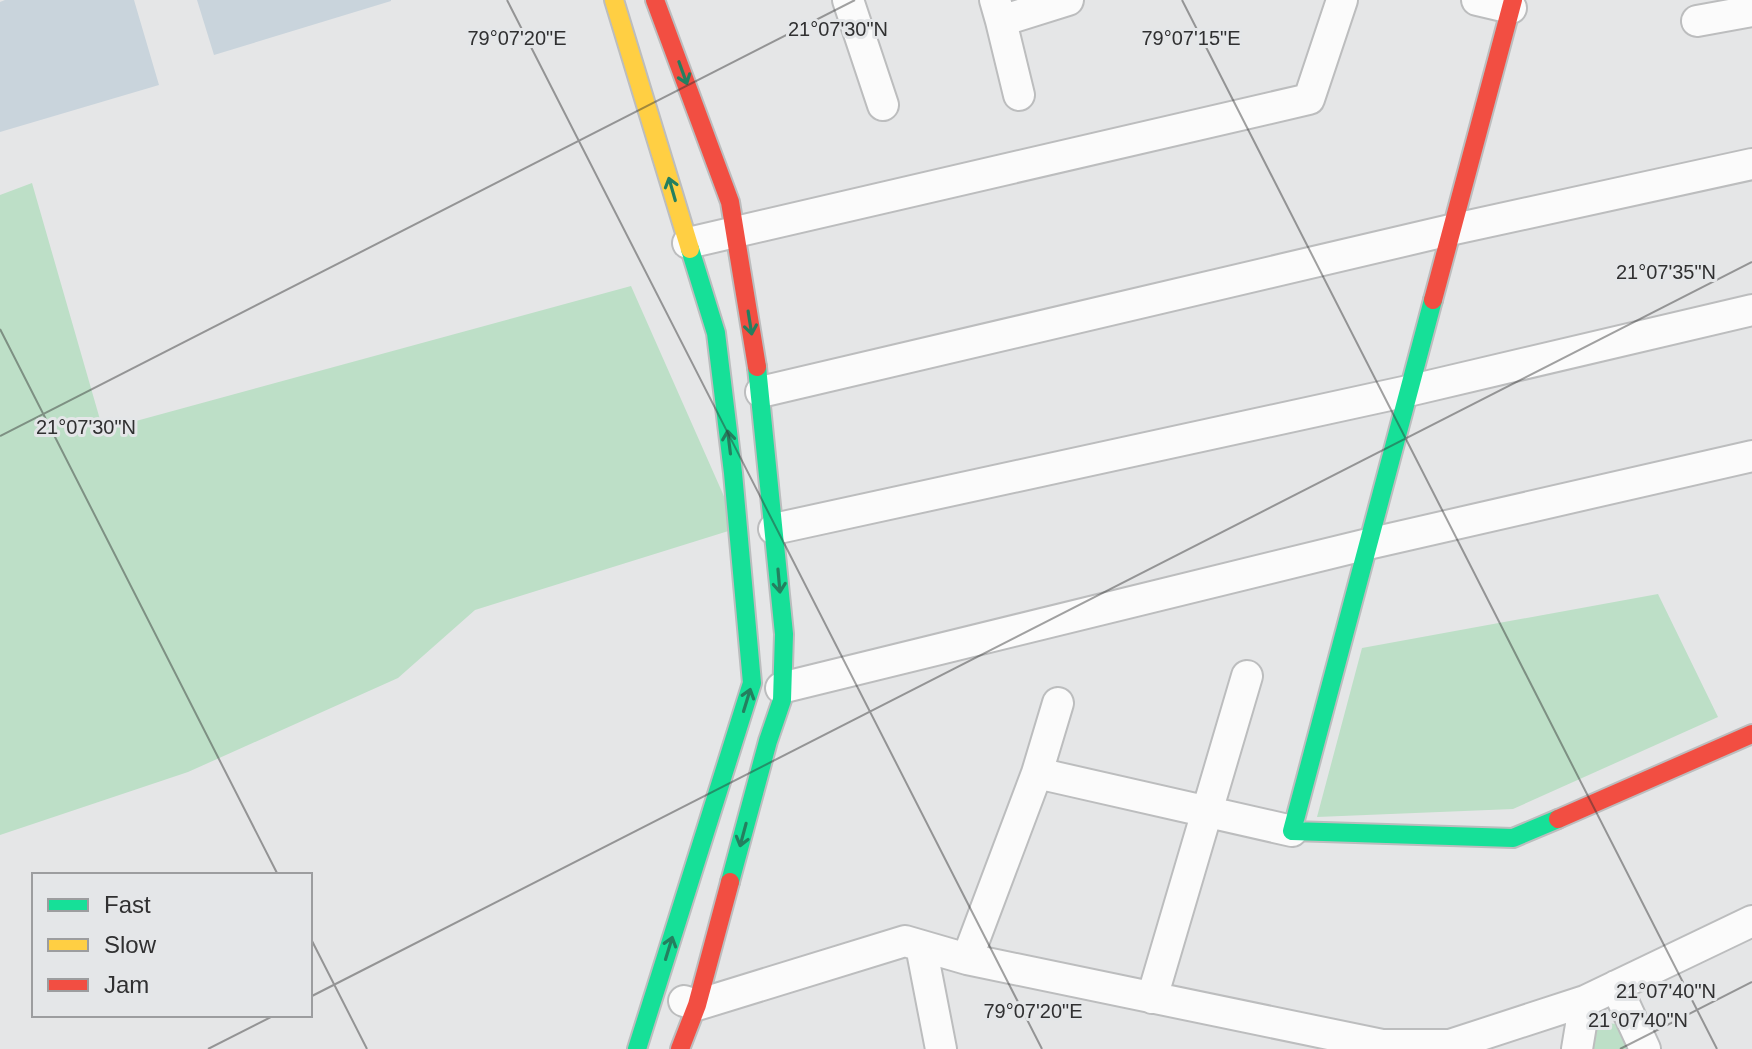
<svg xmlns="http://www.w3.org/2000/svg" width="1752" height="1049" viewBox="0 0 1752 1049" font-family="Helvetica,sans-serif">
  <rect width="100%" height="100%" fill="#e5e6e7"/>
  <path fill="#bddfc7" d="M32,183L103,430L631,286L738,528L475,610L398,678L188,772L0,835V195Z
    M1658,594L1718,717L1513,809L1317,817L1362,648Z
    M1595,1021L1615,1024L1629,1049H1590Z"/>
  <path fill="#c9d4dc" d="M5,0H134L159,85L0,132V2Z
    M197,0H391V1L214,55Z"/>
  <g fill="none" stroke-linecap="round" stroke-linejoin="round">
    <g stroke="#bcbdbe" stroke-width="34">
      <path id="street" d="M848,0L883,105
        M995,0L1001,21L1068,0
        M1477,0L1511,8
        M1001,21L1019,95
        M1697,21L1752,11
        M688,243L1309,99L1342,0
        M761,392L1450,230L1752,164
        M774,529L1408,391L1752,310
        M781,688L1368,544L1752,456
        M1058,703L1037,773L1292,831
        M921,946L941,1049
        M967,959L1382,1045H1450L1585,1001L1752,921
        M1616,986L1645,1049
        M1152,998L1247,676
        M684,1001L697,1005L905,941L967,959L1037,773
        M1577,1049L1585,1001"/>
    </g>
    <g stroke="#bcbdbe" stroke-width="22">
      <path id="fast" d="M1433,300L1292,831L1513,838L1558,819
        M730,882L768,741L782,700L784,634L757,367
        M637,1049L752,683L733,473L716,333L690,249"/>
    </g>
    <g stroke="#bcbdbe" stroke-width="22">
      <path id="slow" d="M614,0L690,249"/>
    </g>
    <g stroke="#bcbdbe" stroke-width="22">
      <path id="jam" d="M655,0L730,202L757,367
        M1433,300L1513,0
        M1558,819L1752,734
        M680,1049L697,1005L730,882"/>
    </g>
    <use href="#street" stroke="#fbfbfb" stroke-width="30"/>
    <use href="#fast" stroke="#16e098" stroke-width="18"/>
    <use href="#slow" stroke="#ffcf43" stroke-width="18"/>
    <use href="#jam" stroke="#f24e42" stroke-width="18"/>
  </g>
  <defs><path id="oneway-shaft" d="M-6 0H5M1.5-3L5.5 0L1.5 3" fill="none" stroke-width="1.6" stroke-linecap="round" stroke-linejoin="round" transform="scale(2)"/></defs>
  <g stroke="#247f5f">
    <use href="#oneway-shaft" transform="translate(683 73) rotate(70)"/>
    <use href="#oneway-shaft" transform="translate(672 189) rotate(-106)"/>
    <use href="#oneway-shaft" transform="translate(750 323) rotate(81)"/>
    <use href="#oneway-shaft" transform="translate(729 442) rotate(-97)"/>
    <use href="#oneway-shaft" transform="translate(779 581) rotate(85)"/>
    <use href="#oneway-shaft" transform="translate(747 700) rotate(-73)"/>
    <use href="#oneway-shaft" transform="translate(743 835) rotate(105)"/>
    <use href="#oneway-shaft" transform="translate(669 948) rotate(-73)"/>
  </g>
  <path fill="none" stroke="#303031" stroke-width="2" stroke-opacity="0.45" d="M507,0L1042,1049M1182,0L1717,1049M0,329L278,875M0,436L855,0M310,937L367,1049M310,997L1752,262M208,1049L275,1015M1620,1049L1752,982"/>
  <g font-size="20" text-anchor="middle" fill="#303031" stroke="#e4e6e8" stroke-width="6" stroke-linejoin="round" paint-order="stroke">
    <text x="838" y="36">21°07'30"N</text>
    <text x="517" y="45">79°07'20"E</text>
    <text x="1191" y="45">79°07'15"E</text>
    <text x="1666" y="279">21°07'35"N</text>
    <text x="86" y="434">21°07'30"N</text>
    <text x="1666" y="998">21°07'40"N</text>
    <text x="1033" y="1018">79°07'20"E</text>
    <text x="1638" y="1027">21°07'40"N</text>
  </g>
  <rect x="32" y="873" width="280" height="144" fill="#e4e6e8" stroke="#9c9d9f" stroke-width="2"/>
  <rect x="48" y="899" width="40" height="12" fill="#16e098" stroke="#9c9d9f" stroke-width="2"/>
  <text x="104" y="913" font-size="24" fill="#303031">Fast</text>
  <rect x="48" y="939" width="40" height="12" fill="#ffcf43" stroke="#9c9d9f" stroke-width="2"/>
  <text x="104" y="953" font-size="24" fill="#303031">Slow</text>
  <rect x="48" y="979" width="40" height="12" fill="#f24e42" stroke="#9c9d9f" stroke-width="2"/>
  <text x="104" y="993" font-size="24" fill="#303031">Jam</text>
</svg>
